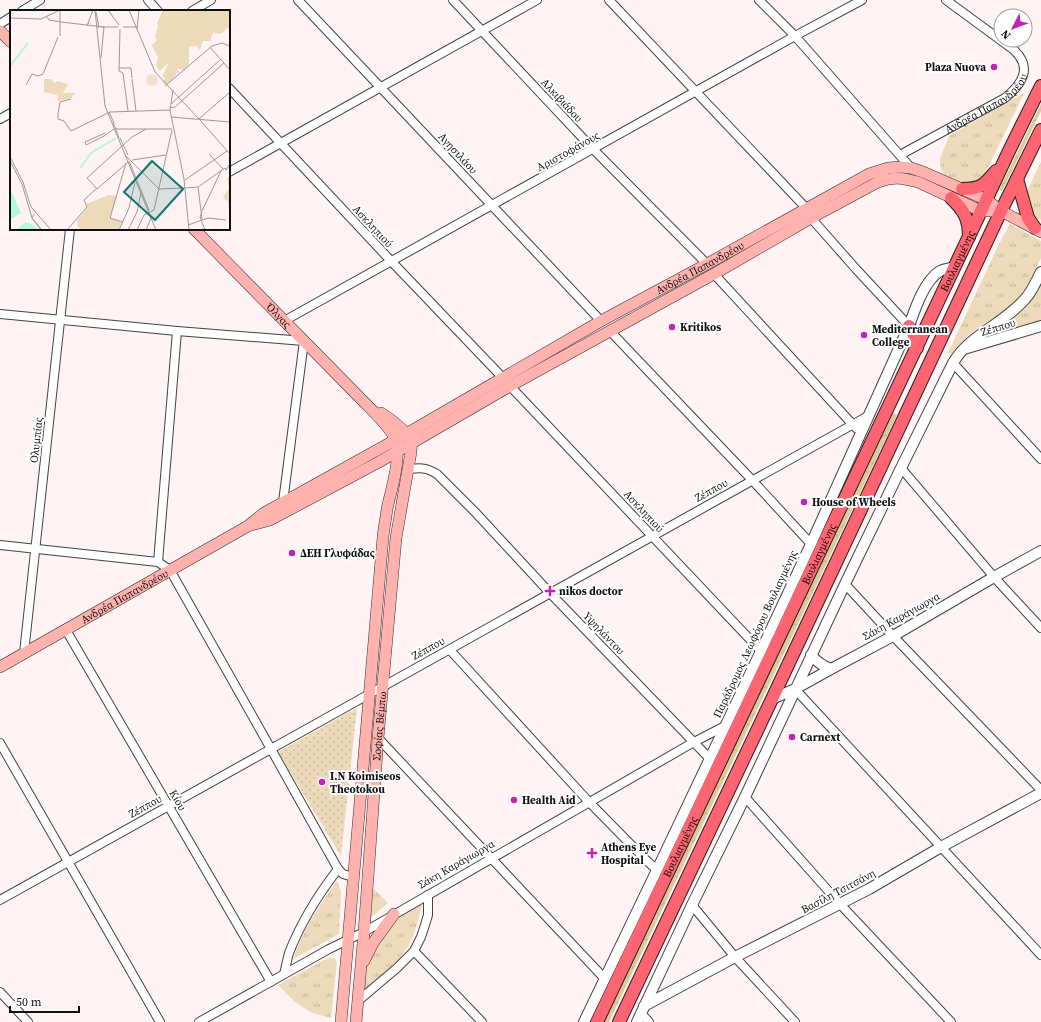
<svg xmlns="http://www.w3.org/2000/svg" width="1041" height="1022" viewBox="0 0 1041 1022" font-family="'Source Serif 4',serif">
  <defs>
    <pattern id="grass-tufts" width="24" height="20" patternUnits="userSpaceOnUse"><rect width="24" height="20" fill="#ecdaba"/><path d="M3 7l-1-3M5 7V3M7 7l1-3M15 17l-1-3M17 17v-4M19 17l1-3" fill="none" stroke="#c9ba9f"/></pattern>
    <pattern id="forest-crowns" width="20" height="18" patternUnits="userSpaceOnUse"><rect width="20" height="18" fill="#deca98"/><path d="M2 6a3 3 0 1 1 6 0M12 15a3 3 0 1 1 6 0" fill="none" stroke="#bdac82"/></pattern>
    <pattern id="park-dots" width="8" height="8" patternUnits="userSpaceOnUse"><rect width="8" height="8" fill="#ecdaba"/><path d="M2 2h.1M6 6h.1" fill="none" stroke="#c9ba9f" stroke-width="1.8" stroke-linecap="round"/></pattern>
  </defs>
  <rect width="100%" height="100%" fill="#fff3f4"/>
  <path fill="url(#grass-tufts)" d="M1024,93L985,174L981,181L965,185L945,176L941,169L940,159L949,136Z
    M1041,162V220L1034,216L1031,212L1027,204V191Z
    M1010,224L1041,241V258L1023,294L1016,302L1005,310L968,335L951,354L948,353L999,244Z
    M1041,281V321L1015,328L989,333L1023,310L1035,293Z
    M337,881L341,892L339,934L293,959C303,930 319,906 337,881Z
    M371,886L388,903L369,919Z
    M420,904L422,906C418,920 415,935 407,948C398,962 379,978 366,991L363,992L366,964L387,931L399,918L411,909Z
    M328,958H334L337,962L331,1018L312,1013L295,1002L278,985Z"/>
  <path fill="url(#forest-crowns)" d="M1041,104V111L1002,191L999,190Z
    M893,413L897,415L609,1022H604Z"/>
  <path fill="url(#park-dots)" d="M357,708L341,856L278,752Z"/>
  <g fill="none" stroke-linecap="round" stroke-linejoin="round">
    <g stroke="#434343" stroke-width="10">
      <g id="minor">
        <path d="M148,0L158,11"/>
        <path d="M298,0L601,321"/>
        <path d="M453,0L593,149L707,264"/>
        <path d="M609,0L806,208"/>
        <path d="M759,0L795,36L911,168"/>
        <path d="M22,11L40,0"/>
        <path d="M192,11L211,0"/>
        <path d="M0,24L11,17"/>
        <path d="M229,88L392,262L503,378"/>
        <path d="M0,119L11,113"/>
        <path id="s1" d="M900,155L1005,98C1022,84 1033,68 1014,50L946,0"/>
        <path d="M229,172L537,0"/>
        <path d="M811,218L856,269L909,326"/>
        <path d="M714,274L856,428"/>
        <path d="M0,314L177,331L304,341L283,502"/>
        <path d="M284,321L795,36L862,0"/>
        <path d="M610,331L753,481L811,544"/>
        <path d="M953,363L1041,459"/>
        <path d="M510,386L761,651"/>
        <path d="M901,468L994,577L1041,628"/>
        <path d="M408,469C421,468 425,467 437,474L475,512L550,593L710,759"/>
        <path d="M0,545L158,562L170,570L271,749L338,869L343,874L353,877"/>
        <path d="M158,562L177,331"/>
        <path d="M845,584L893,636L1041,790"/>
        <path d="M66,630L271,982"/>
        <path d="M450,650L589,802L646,860L657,870"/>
        <path d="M24,653L70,229"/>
        <path d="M795,689L1041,955"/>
        <path d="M378,738L605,979"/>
        <path d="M0,743L160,1022"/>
        <path d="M745,797L840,904L951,1022"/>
        <path d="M0,900L868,416"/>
        <path d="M692,905L735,957L795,1022"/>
        <path d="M414,951L482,1022"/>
        <path d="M284,974C286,967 287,960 289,953C301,922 318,895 338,869"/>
        <path d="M0,992L28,1022"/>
        <path d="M358,1001L397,968L414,951L421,937L425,925L428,915V895"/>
        <path d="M641,1013L649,1022"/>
        <path d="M199,1022L329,949L364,932L694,742L725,726"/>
      </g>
    </g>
    <g stroke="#434343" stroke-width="12">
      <path id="tertiary" d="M964,349L1041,326
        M811,655C817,662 822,666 831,669
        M772,699L795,689L831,669L893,636L994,577L1041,551
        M644,1006L735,957L869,889L941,847L1041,793
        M584,1022L657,870L761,651L811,544L909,326C915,309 924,281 940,271C944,269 951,268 955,267
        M637,1022L692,905L745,797L845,584L901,468L953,363C970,334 1004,324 1025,299C1032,292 1036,281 1041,272"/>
    </g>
    <g stroke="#323232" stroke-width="12">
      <g id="secondary">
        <path d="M0,31L11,42"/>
        <path id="s2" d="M194,229L363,401C372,410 391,428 395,439C402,457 391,490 387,509C386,518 384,527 383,537L341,1022"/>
        <path d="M251,525L270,520L379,462L510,386L714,274L811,218L878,182C895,176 902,178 918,182L981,211H1001"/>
        <path id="s3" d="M0,667L248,526L264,513L406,434L601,321L707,264L869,174L888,168L900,167L911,168L923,172L987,200L1001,211L1041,232"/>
        <path d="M364,961L373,943L394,914"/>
        <path id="s4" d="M356,1022L364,932L378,738L396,538L411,452C411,449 412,445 411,442C406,430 392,420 381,413"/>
      </g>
    </g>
    <g stroke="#212121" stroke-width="14">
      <g id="primary">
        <path d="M1017,179L1028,218L1035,228"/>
        <path d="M962,189C982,189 984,185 996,171"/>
        <path d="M951,198C964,210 969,219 969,237"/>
        <path d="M909,326L914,335L917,348"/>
        <path id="s5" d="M597,1022L981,211L1008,153L1041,86"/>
        <path d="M619,1022L772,699L1001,211L1041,130"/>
      </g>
    </g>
    <use href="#minor" stroke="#fff" stroke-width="8"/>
    <use href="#tertiary" stroke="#fff" stroke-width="10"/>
    <use href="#secondary" stroke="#ffb2ae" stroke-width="11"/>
    <use href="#primary" stroke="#fe6471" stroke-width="12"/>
  </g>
  <g fill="#c820b5" stroke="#fff" stroke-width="1.5">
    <circle cx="994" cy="67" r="4"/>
    <circle cx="672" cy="327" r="4"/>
    <circle cx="864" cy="335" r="4"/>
    <circle cx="804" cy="502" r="4"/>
    <circle cx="292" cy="553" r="4"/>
    <path d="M548 585h4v4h4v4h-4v4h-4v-4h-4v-4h4z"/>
    <circle cx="792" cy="737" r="4"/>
    <circle cx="322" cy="782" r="4"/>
    <circle cx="514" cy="800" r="4"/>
    <path d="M590 847h4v4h4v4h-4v4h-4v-4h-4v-4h4z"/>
  </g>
  <g text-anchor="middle" stroke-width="4" stroke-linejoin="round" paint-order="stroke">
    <g font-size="11" font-weight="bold" fill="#101010" stroke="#fff" text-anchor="start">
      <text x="986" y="71" text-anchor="end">Plaza Nuova</text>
      <text x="680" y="331">Kritikos</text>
      <text x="872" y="333">Mediterranean<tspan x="872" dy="13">College</tspan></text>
      <text x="812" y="506">House of Wheels</text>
      <text x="300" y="557">ΔΕΗ Γλυφάδας</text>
      <text x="559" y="595">nikos doctor</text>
      <text x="800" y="741">Carnext</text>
      <text x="330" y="780">I.N Koimiseos<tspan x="330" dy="13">Theotokou</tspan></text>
      <text x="522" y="804">Health Aid</text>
      <text x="601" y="851">Athens Eye<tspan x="601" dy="13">Hospital</tspan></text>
    </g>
    <g font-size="11" fill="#101010" stroke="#fff">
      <text transform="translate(562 100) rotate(47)" y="4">Αλκιβιάδου</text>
      <text dy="4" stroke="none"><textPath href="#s1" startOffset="101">Ανδρέα Παπανδρέου</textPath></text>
      <text transform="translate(568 151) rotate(-29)" y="4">Αριστοφάνους</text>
      <text transform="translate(458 153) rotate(47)" y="4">Αγησιλάου</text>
      <text transform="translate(373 226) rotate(47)" y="4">Ασκληπιού</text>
      <text dy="4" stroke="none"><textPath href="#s5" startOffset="842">Βουλιαγμένης</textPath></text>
      <text dy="4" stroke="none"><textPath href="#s3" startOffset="806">Ανδρέα Παπανδρέου</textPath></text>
      <text dy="4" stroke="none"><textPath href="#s2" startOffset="121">Όλγας</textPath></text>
      <text transform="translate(998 327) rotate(-17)" y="4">Ζέππου</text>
      <text transform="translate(36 440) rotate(-84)" y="4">Ολυμπίας</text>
      <text transform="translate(711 490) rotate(-29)" y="4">Ζέππου</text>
      <text transform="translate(644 511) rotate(47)" y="4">Ασκληπιού</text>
      <text dy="4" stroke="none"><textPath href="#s5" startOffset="518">Βουλιαγμένης</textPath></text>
      <text dy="4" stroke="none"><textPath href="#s3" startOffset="143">Ανδρέα Παπανδρέου</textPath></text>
      <text transform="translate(901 616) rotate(-29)" y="4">Σάκη Καράγιωργα</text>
      <text transform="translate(604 633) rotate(46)" y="4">Υψηλάντου</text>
      <text transform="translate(755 634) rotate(-65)" y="4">Παράδρομος Λεωφόρου Βουλιαγμένης</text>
      <text transform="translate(428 648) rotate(-29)" y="4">Ζέππου</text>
      <text dy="4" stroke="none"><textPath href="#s4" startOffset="297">Σοφίας Βέμπω</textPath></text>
      <text transform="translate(178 800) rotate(60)" y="4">Κίου</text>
      <text transform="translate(145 806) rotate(-29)" y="4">Ζέππου</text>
      <text dy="4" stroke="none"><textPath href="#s5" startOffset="194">Βουλιαγμένης</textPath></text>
      <text transform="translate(456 864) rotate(-30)" y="4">Σάκη Καράγιωργα</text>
      <text transform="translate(838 891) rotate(-28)" y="4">Βασίλη Τσιτσάνη</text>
    </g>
  </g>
  <g transform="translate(10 10)">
    <rect width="220" height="220" fill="#fff3f4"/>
    <path d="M153,0H220V19L217,18L211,24L203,23L200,31H193L190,40L186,36L179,37V55L174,60L167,59L170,63H166V66L164,64L165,68L155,75L152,71L156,68L152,67L159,52L150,61L146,56L148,48L142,35L147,30L145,26L148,17L147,13ZM220,165V209L218,192L213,187L219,179L217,169ZM99,185L107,186L99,208L112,212L108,220H72L68,217L67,210L78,197L76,194Z" fill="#ecdaba"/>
    <path d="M34,69H41L44,73L48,71L58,74L53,83H65L61,88L48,91L47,85L34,82Z" fill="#ecdaba"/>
    <path d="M136 70a6 6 0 1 1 12 0a6 6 0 1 1-12 0Z" fill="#f3e0cc"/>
    <path d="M0,178L11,203L0,210ZM16,212L23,215L28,220H5Z" fill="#b5f9da"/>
    <path fill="none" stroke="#b5f9da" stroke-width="2" d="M0,56L18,33M70,158L81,143L106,128"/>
    <path fill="none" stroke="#9f9899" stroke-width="1" d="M50,0V26M85,0L95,96L146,220M98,0L109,15M119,0L145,62L189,109M86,2L89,18M37,7L39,10L51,12L94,17M0,8L31,9L50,0M77,16L83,0M92,17H108M113,17H127M110,19L109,61L113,63L118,101M127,19L129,0M200,37L220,60M91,48L94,17M109,58H121L122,68M122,69L126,101M16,75L22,64L28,66L33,64L48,27M155,76L202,36L212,33L220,36M163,80L160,100L174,169L179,220M220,82L189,109L220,144M61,89L50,92L48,104V109L54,111L61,121L100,102L160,100M161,94L211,49M160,98L165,97L214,53M99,102L104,113M161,107L220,112M103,112L109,128M106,119H162M94,126L76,135L75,132L95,123M94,126L104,119M110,128L118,145M199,144L213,159M115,145L149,179M0,147L13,172L21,197L41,220M122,150L156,145M0,151L12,174L22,208L31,220M119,151L139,200M118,152L87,179L77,168L122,127L136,119M175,170L217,141M188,177L192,209M174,178L188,177L215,158L216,160L220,154M149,179L174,178M192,201L211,161M192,202L190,207L195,220M24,204L22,208L32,220M113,212L100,208L116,153M178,215L198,208L216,210M57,220L77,197L74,190L86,179M109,220L119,198L125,172M118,220L127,202L131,183M127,220L134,205L144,200L162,120M136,220L141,208"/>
    <path fill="#0f766e" fill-opacity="0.15" stroke="#0f766e" stroke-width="2" d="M142,151L173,179L145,210L114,182Z"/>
    <rect width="220" height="220" fill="none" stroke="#101010" stroke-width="2"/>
  </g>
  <g transform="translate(1013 28) rotate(228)"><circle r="19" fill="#ffffff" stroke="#9f9f9f"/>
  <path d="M0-3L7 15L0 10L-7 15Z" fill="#c820b5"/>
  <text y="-6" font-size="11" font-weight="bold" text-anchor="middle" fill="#101010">N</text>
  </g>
  <path d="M10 1006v6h69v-6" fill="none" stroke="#101010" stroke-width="2"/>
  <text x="16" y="1006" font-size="12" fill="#101010" stroke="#ffffff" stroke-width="3" paint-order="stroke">50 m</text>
</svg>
